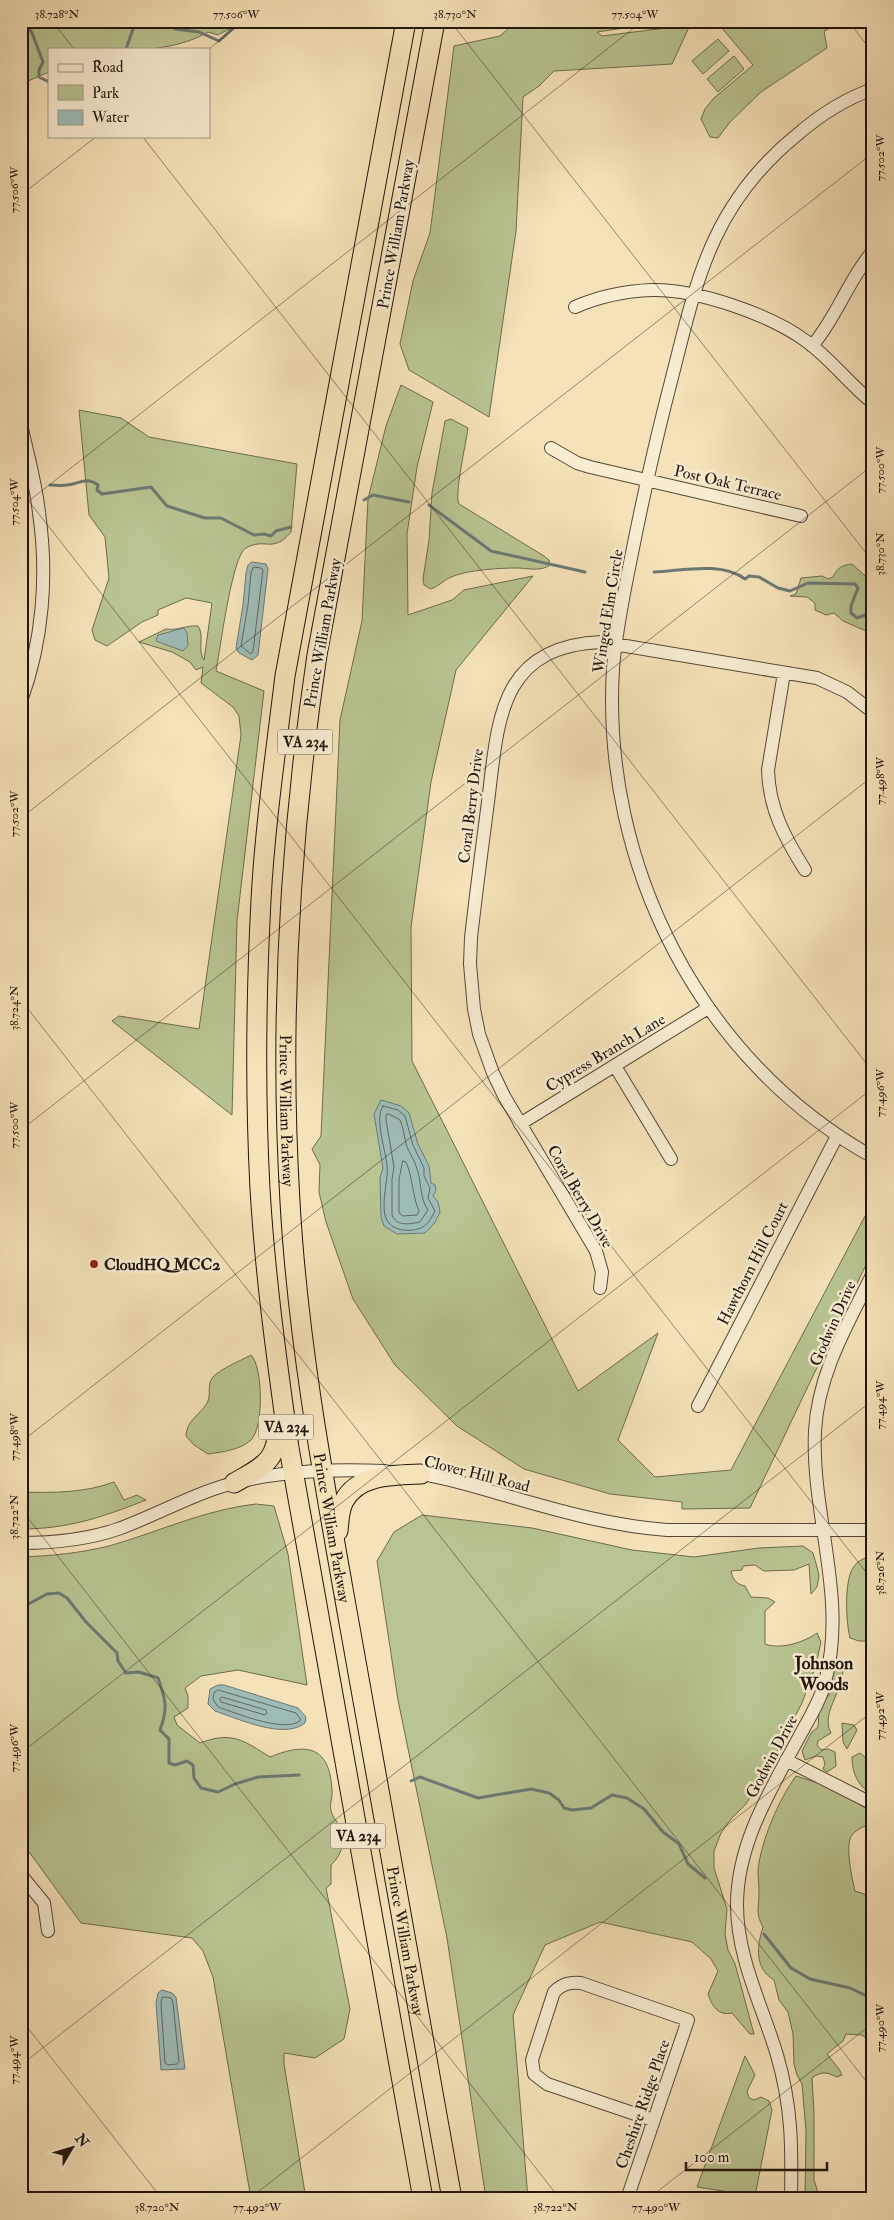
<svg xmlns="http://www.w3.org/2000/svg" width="894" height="2220" viewBox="0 0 894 2220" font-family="'IM FELL Double Pica',serif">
  <rect width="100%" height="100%" fill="#f5e2b8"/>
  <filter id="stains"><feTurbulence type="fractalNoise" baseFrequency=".004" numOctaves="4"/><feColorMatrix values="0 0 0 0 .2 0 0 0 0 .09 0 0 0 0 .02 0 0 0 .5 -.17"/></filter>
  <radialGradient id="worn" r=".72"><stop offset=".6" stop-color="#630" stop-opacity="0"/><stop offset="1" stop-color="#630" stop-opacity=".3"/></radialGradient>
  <path fill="#b8c491" stroke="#6c6c4e" d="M21,21H270L227,30L218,35L208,32C164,58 99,49 49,49V72L21,84Z
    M582,21H673L597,32L602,36L690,25L672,64L554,71L539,86L523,97L516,231L489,417L409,370L400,344L413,281L430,233L454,46L500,36L510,27Z
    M716,21H846L824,31L827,48L761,92L730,122L718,138L710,137L701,119L705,109L713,99L753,65Z
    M718,39L729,51L703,74L692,61Z
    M734,56L744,69L718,92L707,79Z
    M401,385L433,402L417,467L407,534L408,615L452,600L464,590L533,576L456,670L431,782L411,927L412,1061L578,1391L658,1333L618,1440L655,1477L731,1470L873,1201V1250L750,1508L682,1509V1502L610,1494L524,1469L457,1426L395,1365L353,1299L326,1222L319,1192L320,1165L312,1149L321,1136L340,720L362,621L368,499L386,426Z
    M79,410L121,418L149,437L297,464L291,532C273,554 265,537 246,548C232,555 220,651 216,671L264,691L237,921L232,1115L112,1021L119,1016L199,1029L241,735L239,716L233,707L201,683L203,667L196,670L190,662L172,652L139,642L166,629C176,631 187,625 198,626C205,636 197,650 204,660L212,603L186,598L158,610V615L142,622L107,646L95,640L92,630L109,578L105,537L89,515Z
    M451,419L468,428C466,444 454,494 459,504L544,556L549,560L550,565C541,572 527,568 516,568C499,568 467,570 451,577C444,580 439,586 431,589L424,585L423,579L429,540L432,493L445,421Z
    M852,564L873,583V634L843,621L834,613L826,615L815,610V603L807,597L790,596L796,594L801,578L822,576L828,579L833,577C837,568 842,565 852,564Z
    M251,1355C263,1367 264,1427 251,1440C240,1450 222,1452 208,1454L194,1445L186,1436C186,1421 200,1415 207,1403C212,1395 206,1385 213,1377C222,1368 240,1361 251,1355Z
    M114,1482L124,1500L137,1495L146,1500C103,1517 68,1529 21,1529V1492C52,1493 85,1493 114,1482Z
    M256,1504L274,1506L288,1554L307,1685L238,1670L201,1676L185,1688L188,1696V1708L174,1717L177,1725L200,1743C232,1731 243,1740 270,1757C307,1742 330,1746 332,1791C333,1798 329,1804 331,1810C332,1818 339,1823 342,1830C347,1842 339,1858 331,1865V1884L326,1888L350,2009L344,2039L315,2058L284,2053V2064L306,2199H251L213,1977L203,1951L192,1938L81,1923L21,1841V1557C51,1556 80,1553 109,1546C158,1532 204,1510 256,1504Z
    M422,1515L532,1528L632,1550L694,1557L759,1548L803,1546L813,1553L817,1567L819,1576L817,1587L811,1594L809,1564L794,1570L764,1571L755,1565L743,1566L742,1570L731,1571C733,1580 736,1584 745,1586L751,1597L768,1598L775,1602L765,1611V1644C780,1650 805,1642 817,1633L821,1642L816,1665L802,1703L763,1779L745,1805L731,1819L721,1833L714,1851V1868L727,1909L725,1934L728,1950L735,1964L754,2034H750L732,2013C718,2016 712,2006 708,1994L718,1971L711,1959L692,1942L600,1922L545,1945L513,2015L528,2199H486L447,1938L398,1700L377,1561L394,1532Z
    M873,1556V1641H859L850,1638C846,1622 844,1582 853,1568C858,1560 864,1558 873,1556Z
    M837,1662L842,1664C848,1687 819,1712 831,1733L818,1741L817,1745L821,1750L828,1749L835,1752L836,1766L827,1772L823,1769L825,1764L823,1757L816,1756L805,1760L802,1751L811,1733L818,1727L819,1712L825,1700L833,1690L830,1680Z
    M842,1723L854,1725L857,1730L847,1749L843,1742Z
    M860,1753L866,1758L873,1757V1796C859,1786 852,1775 852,1757Z
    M796,1776L821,1784L856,1802L873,1813V1824C865,1825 852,1831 850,1839C846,1849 852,1879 855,1891L873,1897V2038L869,2041L862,2035L846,2034L843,2041L827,2054L839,2069L842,2075L837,2077C827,2072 821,2071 812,2078L814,2112V2180L820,2199H805L806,2131L802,2084L797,2075L794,2064L793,2034L788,2012L779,2000L774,1980C754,1968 757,1946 763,1927C755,1912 759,1909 759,1893C759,1885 758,1877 758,1870C761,1841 779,1799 796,1776Z
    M745,2056L755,2075L747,2091L749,2098L754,2100L761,2097L769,2101L772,2110L755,2196L697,2187Z"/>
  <path fill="#9ebcb7" stroke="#6c7973" d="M252,562L266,564L268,569L258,655L252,660L239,653L236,648L243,605L246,573L248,565Z
    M184,628L187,633L188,646L183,651L156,641L158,635Z
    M381,1100L401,1106L409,1113L418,1144L429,1166L431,1183L435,1185L436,1190L433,1196L438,1202L440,1212L434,1224L425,1233L397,1234L384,1226L381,1217L380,1178L383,1168L374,1114Z
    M218,1685H224L298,1708L306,1717L305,1723C284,1740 239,1719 215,1711L208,1704L210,1689Z
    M162,1990L172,1993L176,1997L185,2069L161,2070L156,2003L158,1993Z"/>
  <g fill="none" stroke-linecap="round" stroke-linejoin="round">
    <path stroke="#606862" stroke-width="1" d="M254,567L261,568L263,570L253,651L251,654L241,646L248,605L251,573Z
      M383,1106L398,1110L405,1116L413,1145L424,1168V1176L430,1188L428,1198L435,1211C430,1221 426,1228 414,1230C405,1231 395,1230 389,1223C378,1211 389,1180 387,1166C386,1151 374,1119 383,1106Z
      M389,1114L400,1120C404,1128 404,1138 407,1147C410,1154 415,1161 417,1169C422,1182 419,1197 428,1210L420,1222C410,1224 397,1227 392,1215V1179L394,1167L386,1120V1115Z
      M403,1161L406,1162C413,1178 412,1195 419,1211L417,1215L403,1216L399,1213V1180Z
      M218,1690L296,1713L301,1720C286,1734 236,1713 218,1707L213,1699L214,1693Z
      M222,1697L266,1710L267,1713L265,1715L221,1702L220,1699Z
      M165,1997L171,1998L173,2003L179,2062L177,2064L168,2065L165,2063L161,2003L162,1998Z"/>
    <path stroke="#6c7973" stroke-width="3" d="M24,21L32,33L43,62L39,70V77L49,82
      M171,21L172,26L175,29L199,32L219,41L241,21
      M126,49L133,29L140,21
      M50,485C56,485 62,486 67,485C80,484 85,476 98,485L97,490L102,494L151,487L167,506L205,518H221L254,535L264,534L271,536L276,531L291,527
      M364,500L373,495L409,502
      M429,505L491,551L585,572
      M654,572C682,571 721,561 745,579L749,576L759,577L778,588L790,591L808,583L855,584L858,588L851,606V613L857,618L873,612
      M21,1608L47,1594L59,1593L67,1598L86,1622L117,1653L118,1661L126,1673L139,1672L158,1678C166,1700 168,1709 160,1730L169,1739V1763L175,1765L187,1761L193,1765L194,1778L201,1788L218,1792L235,1784L258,1777L299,1775
      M411,1781L420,1777L478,1798L531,1789L549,1793L559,1800L564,1808L572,1810L591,1808L612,1795L627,1798L644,1809L663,1832L679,1844L688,1864L705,1878
      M764,1934L791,1968L810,1979L850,1988L873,1999"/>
    <g stroke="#564837" stroke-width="14">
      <path id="minor" d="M873,89C845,99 820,115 798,134C706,208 695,290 667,397C653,452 641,507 630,563C623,597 616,633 613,668C601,864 700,1061 873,1157
        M575,307C600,296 625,291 652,290C697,289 771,315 806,341C831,359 849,384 873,403
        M812,346C837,317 848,280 873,251
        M21,424C27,453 36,483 39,513C48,575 43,641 21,701
        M551,448L577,463L590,467L801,516
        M784,673L768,770C769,809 785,838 805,870
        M615,1066L671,1159
        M520,1124L708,1008
        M600,1288L602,1272L596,1251L504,1096L493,1073L479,1034L474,1009L470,964L471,938C476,893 482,848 488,802C498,722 498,646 602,642L817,678L847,692L873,712
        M698,1406L837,1136
        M415,1473C447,1477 479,1488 511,1497C563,1512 613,1526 667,1530H873
        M21,1543C55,1543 86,1540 118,1529C157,1515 194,1493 234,1483C283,1470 335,1469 385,1471
        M786,1760L873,1804
        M21,1875L44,1903L48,1931
        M627,2199L688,2020L581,1983C569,1982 562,1984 554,1992L532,2060L534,2074L547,2084L653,2120
        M791,2199C792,2145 792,2107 777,2055C762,2005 737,1958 737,1905C737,1844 770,1791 798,1739C808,1720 820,1702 825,1682C848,1598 811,1515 815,1431C818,1373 848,1324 873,1273"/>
    </g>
    <g stroke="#21150c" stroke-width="21">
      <g id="highway">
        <path d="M406,21L285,676C276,750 265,825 261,900C256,996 255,1093 260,1189C265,1275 277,1362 289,1448L423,2199"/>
        <path id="s1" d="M435,21L317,655C290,836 279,1018 290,1202C298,1345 325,1487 350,1628C384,1818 418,2008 452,2199"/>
        <path d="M234,1483C264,1466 278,1461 278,1424"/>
        <path d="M338,1531C339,1522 339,1510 344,1501C358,1474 394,1475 421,1474"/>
      </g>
    </g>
    <use href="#minor" stroke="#f8ecd1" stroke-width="12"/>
    <use href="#highway" stroke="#f5e2b8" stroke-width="19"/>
  </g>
  <path fill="none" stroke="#21150c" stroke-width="1" stroke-opacity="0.45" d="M52,21L74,49M450,21L873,562M848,21L873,53M209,49L244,21M142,136L873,1072M21,195L97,136M21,491L873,1581M21,507L643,21M21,818L873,153M21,1000L873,2090M21,1130L873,465M21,1442L873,776M21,1509L560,2199M21,1753L873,1088M21,2019L162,2199M21,2065L873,1400M249,2199L873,1711M648,2199L873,2023"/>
  <circle fill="#8f2418" stroke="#f8ecd1" stroke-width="2" cx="94" cy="1264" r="5"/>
  <g text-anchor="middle" stroke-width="5" stroke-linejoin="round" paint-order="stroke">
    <g fill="#f8ecd1" stroke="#625647" stroke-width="1">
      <rect x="277.5" y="729.5" width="55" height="25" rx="4"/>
      <rect x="258.5" y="1414.5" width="55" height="25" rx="4"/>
      <rect x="330.5" y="1823.5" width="55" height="25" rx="4"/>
    </g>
    <g font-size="15" font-weight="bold" fill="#21150c">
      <text x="305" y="747">VA 234</text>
      <text x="286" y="1432">VA 234</text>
      <text x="358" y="1841">VA 234</text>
    </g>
    <g font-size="16" fill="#21150c" stroke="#f8ecd1">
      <text transform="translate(395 234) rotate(-80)" y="6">Prince William Parkway</text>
      <text transform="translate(728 482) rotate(13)" y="6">Post Oak Terrace</text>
      <text transform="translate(607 611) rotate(-81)" y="6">Winged Elm Circle</text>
      <text transform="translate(322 633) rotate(-80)" y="6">Prince William Parkway</text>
      <text transform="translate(470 806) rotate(-83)" y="6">Coral Berry Drive</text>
      <text transform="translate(605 1052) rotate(-31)" y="6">Cypress Branch Lane</text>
      <text dy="6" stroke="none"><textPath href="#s1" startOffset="1102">Prince William Parkway</textPath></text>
      <text transform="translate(581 1196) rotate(60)" y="6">Coral Berry Drive</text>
      <text transform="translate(752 1263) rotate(-63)" y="6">Hawthorn Hill Court</text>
      <text transform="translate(832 1323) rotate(-66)" y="6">Godwin Drive</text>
      <text transform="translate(477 1473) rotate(14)" y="6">Clover Hill Road</text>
      <text dy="6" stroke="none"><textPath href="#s1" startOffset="1522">Prince William Parkway</textPath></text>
      <text transform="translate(771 1756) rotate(-62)" y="6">Godwin Drive</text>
      <text dy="6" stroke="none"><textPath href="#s1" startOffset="1942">Prince William Parkway</textPath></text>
      <text transform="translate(642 2104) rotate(-71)" y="6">Cheshire Ridge Place</text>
    </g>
    <g font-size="16" font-weight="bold" fill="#21150c" stroke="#f8ecd1" text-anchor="start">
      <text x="104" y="1270">CloudHQ MCC2</text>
    </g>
    <g font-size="18" font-weight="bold" fill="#21150c" stroke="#f8ecd1">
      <text x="824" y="1669">Johnson<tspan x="824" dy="21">Woods</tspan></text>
    </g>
  </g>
  <rect width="894" height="2220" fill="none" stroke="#f5e2b8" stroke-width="55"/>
  <rect x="48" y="48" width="162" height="90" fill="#f8ecd1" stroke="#a29682"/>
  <rect x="58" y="64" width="25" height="8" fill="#f8ecd1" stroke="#a29682"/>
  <text x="92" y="72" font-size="15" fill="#21150c">Road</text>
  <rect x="58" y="85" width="25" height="15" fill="#b8c491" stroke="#a29682"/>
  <text x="92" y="98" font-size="15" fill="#21150c">Park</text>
  <rect x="58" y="110" width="25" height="15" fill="#9ebcb7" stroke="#a29682"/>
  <text x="92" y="122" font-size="15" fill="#21150c">Water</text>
  <g transform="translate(72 2148) rotate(52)" stroke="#f8ecd1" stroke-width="4" paint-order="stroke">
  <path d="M0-4L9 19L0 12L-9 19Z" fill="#21150c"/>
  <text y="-8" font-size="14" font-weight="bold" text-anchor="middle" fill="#21150c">N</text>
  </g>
  <path d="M686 2162v8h141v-8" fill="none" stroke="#21150c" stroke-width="2.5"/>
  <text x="694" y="2162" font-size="15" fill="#21150c" stroke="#f8ecd1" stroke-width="4" paint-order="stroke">100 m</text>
  <rect x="28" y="28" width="838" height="2164" fill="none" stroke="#21150c" stroke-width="2"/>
  <g font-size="12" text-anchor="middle" fill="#21150c">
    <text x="57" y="18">38.728°N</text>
    <text x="236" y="18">77.506°W</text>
    <text x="455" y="18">38.730°N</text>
    <text x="635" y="18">77.504°W</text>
    <text transform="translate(880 158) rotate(-90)" y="4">77.502°W</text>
    <text transform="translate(14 190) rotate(-90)" y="4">77.506°W</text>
    <text transform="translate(880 470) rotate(-90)" y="4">77.500°W</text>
    <text transform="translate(14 502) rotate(-90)" y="4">77.504°W</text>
    <text transform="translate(880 554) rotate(-90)" y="4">38.730°N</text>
    <text transform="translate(880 781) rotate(-90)" y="4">77.498°W</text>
    <text transform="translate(14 814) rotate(-90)" y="4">77.502°W</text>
    <text transform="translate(14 1008) rotate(-90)" y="4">38.724°N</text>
    <text transform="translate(880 1093) rotate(-90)" y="4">77.496°W</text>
    <text transform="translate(14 1125) rotate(-90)" y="4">77.500°W</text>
    <text transform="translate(880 1405) rotate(-90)" y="4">77.494°W</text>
    <text transform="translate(14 1437) rotate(-90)" y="4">77.498°W</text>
    <text transform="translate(14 1517) rotate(-90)" y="4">38.722°N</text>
    <text transform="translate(880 1573) rotate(-90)" y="4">38.726°N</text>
    <text transform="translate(880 1716) rotate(-90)" y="4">77.492°W</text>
    <text transform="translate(14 1748) rotate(-90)" y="4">77.496°W</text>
    <text transform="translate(880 2028) rotate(-90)" y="4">77.490°W</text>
    <text transform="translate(14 2060) rotate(-90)" y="4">77.494°W</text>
    <text x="157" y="2211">38.720°N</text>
    <text x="257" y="2211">77.492°W</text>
    <text x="555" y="2211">38.722°N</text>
    <text x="656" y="2211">77.490°W</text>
  </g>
  <rect width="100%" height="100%" filter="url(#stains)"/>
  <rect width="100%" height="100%" fill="url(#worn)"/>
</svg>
